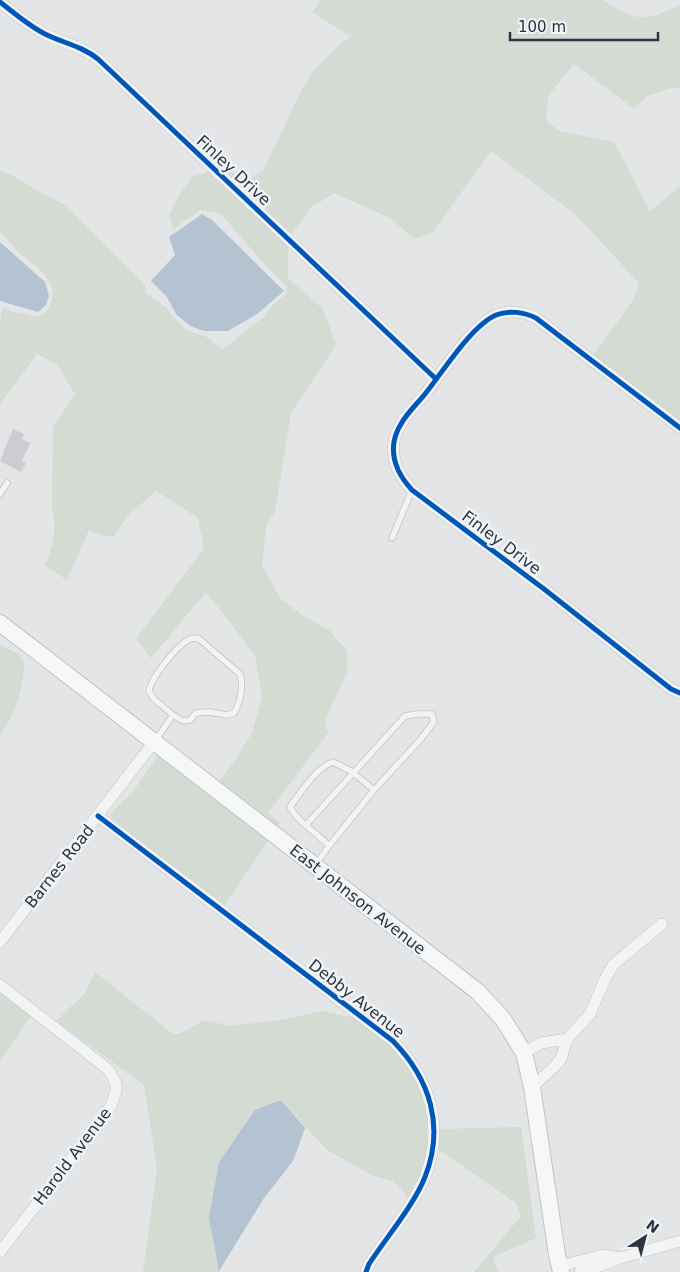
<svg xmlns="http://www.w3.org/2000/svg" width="680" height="1272" viewBox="0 0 680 1272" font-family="'DejaVu Sans',sans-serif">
  <rect width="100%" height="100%" fill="#e3e5e7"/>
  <path fill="#d4dbd3" d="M320,0H603C637,22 644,22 680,5V89L675,87L647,96L634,109L574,64L548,96L546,120L559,131L614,142L650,211L680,187V421L593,355L633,300L639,283L576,215L491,151L433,232L414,239L390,218L334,193L312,207L292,234L222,168L226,167L246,182L263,171L299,95L314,70L339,45L351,37L312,12Z
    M0,170L10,174L45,195L63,204L146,286L145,293L167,308L172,316L188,331L205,336L223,349L264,317L271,307L286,294L287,287L266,266L221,214L200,210L174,229L169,216L179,195L194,176L210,172L288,246V278L323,309L336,345L291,413L275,511L266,526L262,566L281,599L302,615L329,630L347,651V669L348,670L325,720L328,733L268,813L280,823L276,829L217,784L234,762L252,733L262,697L255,655L206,592L151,658L136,639L204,549L198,518L156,491L129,515L114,536H104L89,530L67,580L45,565L52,547L55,526L52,506L53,427L75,394L57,364L37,354L0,404V322L3,307L15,313C24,310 34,320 41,315C54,308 56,289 47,278C40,268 28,260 18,252C12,246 7,238 0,232Z
    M0,646C8,649 19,652 23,661C25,665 23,672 23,677C19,702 13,715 0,736Z
    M159,754L270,838L225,905L130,833L109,815L132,793Z
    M95,972L174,1035L183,1032L204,1020L230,1026L281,1020L323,1011L354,1018L390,1045L410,1069L424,1098L427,1114L428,1146L425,1161L420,1176L408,1197L393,1181L373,1176L327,1150L281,1100L255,1110L219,1162V1272H143L157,1168L144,1085L56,1021L85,993Z
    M0,992L31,1016L0,1061Z
    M521,1127L536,1238L493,1257L498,1272H474L521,1216L516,1203L438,1149L439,1129Z"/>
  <path fill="#b3c3d1" d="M202,214L212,220L284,291L257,314L228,331H204L190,326L176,314L167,297L151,281L175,255L169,237Z
    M0,242L45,282L49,296L46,305L38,312L0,301Z
    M281,1100L305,1128L293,1161L264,1198L219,1271L209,1218L219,1162L255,1110Z"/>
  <path fill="#cbcdd0" d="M13,429L24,434L22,439L30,443L22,461L26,463L21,472L0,461Z"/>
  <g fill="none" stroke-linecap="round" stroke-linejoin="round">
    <g stroke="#c1c3c5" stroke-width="7">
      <path id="lane" d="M0,494L7,483
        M392,538L412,490
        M155,741L173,715L183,721L190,720L196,713L209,712L227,715L234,713C240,703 244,685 240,674L198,638C196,638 192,638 190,639C177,645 151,678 149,691L154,699L173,715
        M306,825L405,716L417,714H432L434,722L420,740L374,790
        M316,864L329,846C317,832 298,823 290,807C300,793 317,767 333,762L351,771L374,790L329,846"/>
    </g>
    <g stroke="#c1c3c5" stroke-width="12">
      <path id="street" d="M0,2C14,13 29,26 45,34C63,43 82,46 98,59L436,379
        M680,428L536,318C524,312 509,310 496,315C471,326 442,373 425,394C417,404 407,413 401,424C398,429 395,436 394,442C391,461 399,476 412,490L544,589L671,689L680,693
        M98,816L393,1041C430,1079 445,1126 425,1177C414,1205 386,1238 369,1264L366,1272
        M0,942L154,742
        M0,985L109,1070L116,1084V1091L111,1106L86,1140L0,1252
        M524,1053L541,1043L567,1039
        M532,1087L553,1068L561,1059L567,1039L590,1014L605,979L613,965L662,924
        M560,1266L603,1255L620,1258
        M580,1272L599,1266L620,1258L680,1241"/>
    </g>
    <g stroke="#c1c3c5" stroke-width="18">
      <path id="secondary" d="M0,623L477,991L503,1019L524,1053L532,1087L557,1255L561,1272"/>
    </g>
    <use href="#lane" stroke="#f2f3f5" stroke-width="5.5"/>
    <use href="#street" stroke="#f2f3f5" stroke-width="11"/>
    <use href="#secondary" stroke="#f6f7f7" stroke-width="16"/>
    <g stroke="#f1f4f7" stroke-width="8">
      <path id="cycleway" d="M0,2C14,13 29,26 45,34C63,43 82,46 98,59L436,379
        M680,428L536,318C524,312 509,310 496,315C471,326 442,373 425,394C417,404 407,413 401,424C398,429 395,436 394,442C391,461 399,476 412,490L544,589L671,689L680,693
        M98,816L393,1041C430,1079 445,1126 425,1177C414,1205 386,1238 369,1264L366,1272"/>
    </g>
    <use href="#cycleway" stroke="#0057b8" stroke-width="5"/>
  </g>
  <g text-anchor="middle" stroke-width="5" stroke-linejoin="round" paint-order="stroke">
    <g font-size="16" fill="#2b3440" stroke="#f1f4f7">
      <text transform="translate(234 170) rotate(43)" y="6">Finley Drive</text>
      <text transform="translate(502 542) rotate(37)" y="6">Finley Drive</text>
      <text transform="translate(59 866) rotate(-52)" y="6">Barnes Road</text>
      <text transform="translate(358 899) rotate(38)" y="6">East Johnson Avenue</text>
      <text transform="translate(357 998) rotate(38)" y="6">Debby Avenue</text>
      <text transform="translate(72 1156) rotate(-53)" y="6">Harold Avenue</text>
    </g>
  </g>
  <g transform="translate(645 1237) rotate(36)" stroke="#f1f4f7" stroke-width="4" paint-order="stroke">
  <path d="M0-4L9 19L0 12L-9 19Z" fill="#2b3440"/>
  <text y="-8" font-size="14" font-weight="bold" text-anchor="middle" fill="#2b3440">N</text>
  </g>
  <path d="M510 32v8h148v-8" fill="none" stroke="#2b3440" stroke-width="2.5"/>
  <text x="518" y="32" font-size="15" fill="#2b3440" stroke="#f1f4f7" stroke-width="4" paint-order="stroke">100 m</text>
</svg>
